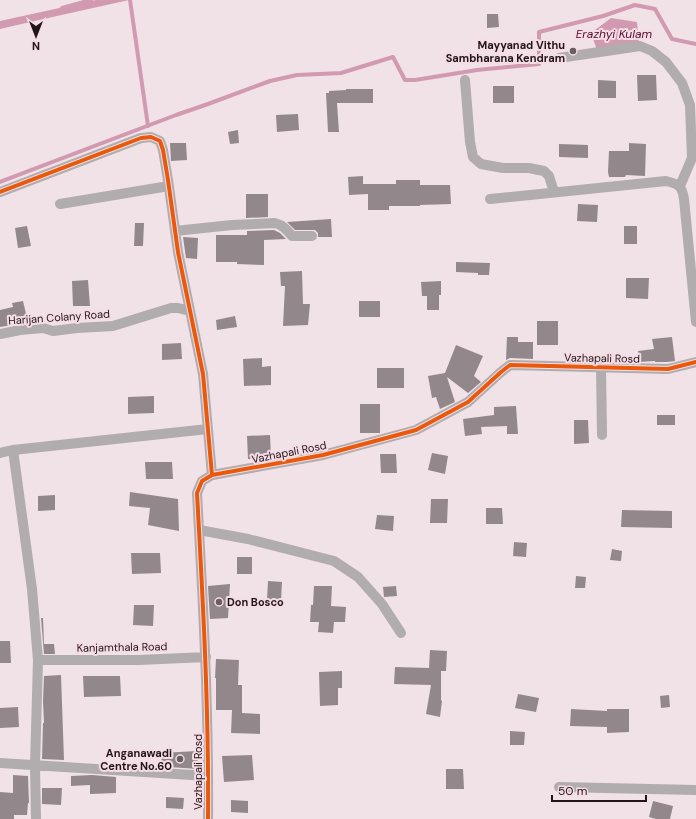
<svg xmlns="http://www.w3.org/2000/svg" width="696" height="819" viewBox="0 0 696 819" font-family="'DM Sans',sans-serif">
  <rect width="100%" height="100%" fill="#f0e2e7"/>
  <path fill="#d29ab0" d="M96,0H129L39,20L0,29V21Z
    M611,18L637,22L639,45L597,50L591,33Z"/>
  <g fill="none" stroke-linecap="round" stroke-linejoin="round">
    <path stroke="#d29ab0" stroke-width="4" d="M130,0L148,126
      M62,8L91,0
      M0,182L176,115L208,104L270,81L297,75L341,73L393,57L405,80H415L477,70L539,64V32L603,16L635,5L655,9L672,39L696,44"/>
  </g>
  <path fill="#92888c" d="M487,14H498L499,27L487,28Z
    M637,75H656L657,100L638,101Z
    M598,80L616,81V98H598Z
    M493,86H514V103H493Z
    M346,89H373V103H337L339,132H328L326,93H329V91L346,90Z
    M298,114L299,130L277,132L276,115Z
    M238,130L239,143L230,144L228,132Z
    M170,143H186L187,160L171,161Z
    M629,143L646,144L645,176L626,175L625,177H609L608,172L609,151H629Z
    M559,144L588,145V158L559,157Z
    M363,176V184H396V180H420V185H450L451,204L420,205V206H389V210H368V194L349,195L348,177Z
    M246,194H268V217L246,218Z
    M578,204L598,205L597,222L577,221Z
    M331,219L332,237H318V233L315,230H295L287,222Z
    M135,223H144L143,246H134Z
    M27,226L31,246L18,248L15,228Z
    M624,226H637V244H624Z
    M274,230L280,233L286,239L264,240V265L237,264V262H216V235H247V231Z
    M183,237L198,238L197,259L186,258Z
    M456,262L490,263L489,275H478V273L456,272Z
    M302,271L303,304H310L308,325L283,326L285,286H281L280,272Z
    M626,278H649L648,299L626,298Z
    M88,280L90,306H73L72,281Z
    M441,281V295H439V310H427V296H422L421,282Z
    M23,301L27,318L11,321L12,325L0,327V310L13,307L12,303Z
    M359,301H380V317H359Z
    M235,316L237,327L217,330L216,320Z
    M537,321H558V345H537Z
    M507,337H518V342H533V359L510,358L506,360Z
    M672,337L675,361L667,362H655V361L639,362L638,351L654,349L652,339Z
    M181,343L182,359L162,360V344Z
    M456,345L483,356L474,376L481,382L468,393L447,377L455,402L440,409L436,397L432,398L428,376L445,373Z
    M262,358V367L271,366V385L244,386L243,359Z
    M377,368H404V388H377Z
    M154,396V413L128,414V397Z
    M360,404H380V433H360Z
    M516,406L518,434H507V426L481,427L482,434L465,436L463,419L494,415V407Z
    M657,415H675V425H657Z
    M574,420H588L589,443L574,444Z
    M270,435L271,458L248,459L247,436Z
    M432,453L448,456L445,474L428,470Z
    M380,454H396L397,473H381Z
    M145,462H172L173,479H146Z
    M130,492L178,499L179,531L148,525L150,508L129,506Z
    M55,495V510L38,511V496Z
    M431,499H448L447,523H430Z
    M486,508H502L503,524H486Z
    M622,510L672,511V528L621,527Z
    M377,515L394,516L393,531L375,529Z
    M514,542L527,543L526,557L513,556Z
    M612,549L622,551L621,561L610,560Z
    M131,553H160L161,573L132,574Z
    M237,557H252V574H237Z
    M576,576L586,577L585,588H575Z
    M268,581L282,582L281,601L267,600Z
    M230,584L228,618L210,619L208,586Z
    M314,586H332L331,606L346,607L345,622H334L333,633L318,632L319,622H310L311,605H313Z
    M396,586L397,596L384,597L383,587Z
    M134,605H154L153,626L133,625Z
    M41,618H43L44,644H54L55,654H44Z
    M0,641H10L11,663H0Z
    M430,650L447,651L446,671H441V700L442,701L440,717L426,714L431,685L394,684L395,667L429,668Z
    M216,659L239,660L238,685H242V713L260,714V734L231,733L232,710H216V678H215Z
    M342,671V688H338V705L320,706L319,672Z
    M61,675L64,760L42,759L43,723H44L43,701L44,676Z
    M83,676H120L121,696L84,697Z
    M518,694L539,698L536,712L515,708Z
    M669,695L670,707L661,708L660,696Z
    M18,707L19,727L0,728V708Z
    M571,709L607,711V709H629V732L607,733V727L570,726Z
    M510,731L525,732L524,745H510Z
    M197,751L198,769L169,767V765H162L161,753Z
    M252,755L254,780L224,782L222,756Z
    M446,769H463L464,789H446Z
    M13,775L28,776L29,803H28L27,815H14V819H0V792L13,793Z
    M92,775L116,777V793L90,794V785L71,786V776Z
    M42,788H62L61,805L42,804Z
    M166,797L184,798L183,809L166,808Z
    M231,800L248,801V813L231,812Z
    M653,801L673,806L670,819H656L649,817Z"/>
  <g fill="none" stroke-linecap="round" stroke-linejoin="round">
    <path stroke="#b1acad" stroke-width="10" d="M559,58L640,46L652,51L666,62L682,83L690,105L692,158L680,186
      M465,80L470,142L473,157L481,164L503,168H529L544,171L549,176L554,192
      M0,192L141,138L151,137L160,141L163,150L168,180L178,252L203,374L212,475
      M490,199L666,181C679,184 682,186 684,199L696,322
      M60,204L169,186
      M175,231L232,225L275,223C283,225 287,230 292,236H312
      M0,334L20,330L43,328L53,331L77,328L113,326L171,308H178L190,311
      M601,367L602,435
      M13,450L32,589L38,660L35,766L36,819
      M0,453L13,450L208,429
      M199,530L248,539L334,561L358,577L382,604L401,633
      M38,660H139L206,657
      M0,763L208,776
      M559,787L696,790
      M208,819C209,710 203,602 197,493L202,481L212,475L323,455L416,430L468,402L501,372L510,365L668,369L696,362"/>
    <g stroke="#f6dce5" stroke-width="6">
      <path id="cycleway" d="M0,192L141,138L151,137L160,141L163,150L168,180L178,252L203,374L212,475
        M208,819C209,710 203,602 197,493L202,481L212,475L323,455L416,430L468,402L501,372L510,365L668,369L696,362"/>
    </g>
    <use href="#cycleway" stroke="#e8590c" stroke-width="4"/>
  </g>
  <g fill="#685d61" stroke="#f6dce5" stroke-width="1.5">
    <circle cx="573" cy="51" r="4"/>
    <circle cx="219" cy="602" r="4"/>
    <circle cx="180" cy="759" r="4"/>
  </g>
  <g text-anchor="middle" stroke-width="4" stroke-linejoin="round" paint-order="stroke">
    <g font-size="11" font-weight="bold" fill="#1f1619" stroke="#f6dce5" text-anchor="end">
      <text x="565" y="49">Mayyanad Vithu<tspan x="565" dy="13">Sambharana Kendram</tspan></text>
      <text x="227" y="606" text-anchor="start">Don Bosco</text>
      <text x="172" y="757">Anganawadi<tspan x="172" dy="13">Centre No.60</tspan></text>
    </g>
    <g font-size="11" fill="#1f1619" stroke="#f6dce5">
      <text transform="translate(59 317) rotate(-4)" y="4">Harijan Colany Road</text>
      <text transform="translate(602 358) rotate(1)" y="4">Vazhapali Rosd</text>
      <text transform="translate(289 452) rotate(-11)" y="4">Vazhapali Rosd</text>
      <text transform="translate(122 647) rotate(-1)" y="4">Kanjamthala Road</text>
      <text transform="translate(198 772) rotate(-90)" y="4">Vazhapali Rosd</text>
    </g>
    <g font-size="12" font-style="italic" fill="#530f31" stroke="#f6dce5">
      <text x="614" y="38">Erazhyi Kulam</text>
    </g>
  </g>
  <g transform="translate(36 36) rotate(180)" stroke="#f6dce5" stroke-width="3" paint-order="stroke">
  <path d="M0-3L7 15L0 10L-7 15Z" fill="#1f1619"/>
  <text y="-6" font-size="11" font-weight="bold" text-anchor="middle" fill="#1f1619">N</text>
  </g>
  <path d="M552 795v6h94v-6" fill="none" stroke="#1f1619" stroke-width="2"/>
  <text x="558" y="795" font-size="12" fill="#1f1619" stroke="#f6dce5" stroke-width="3" paint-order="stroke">50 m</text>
</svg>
